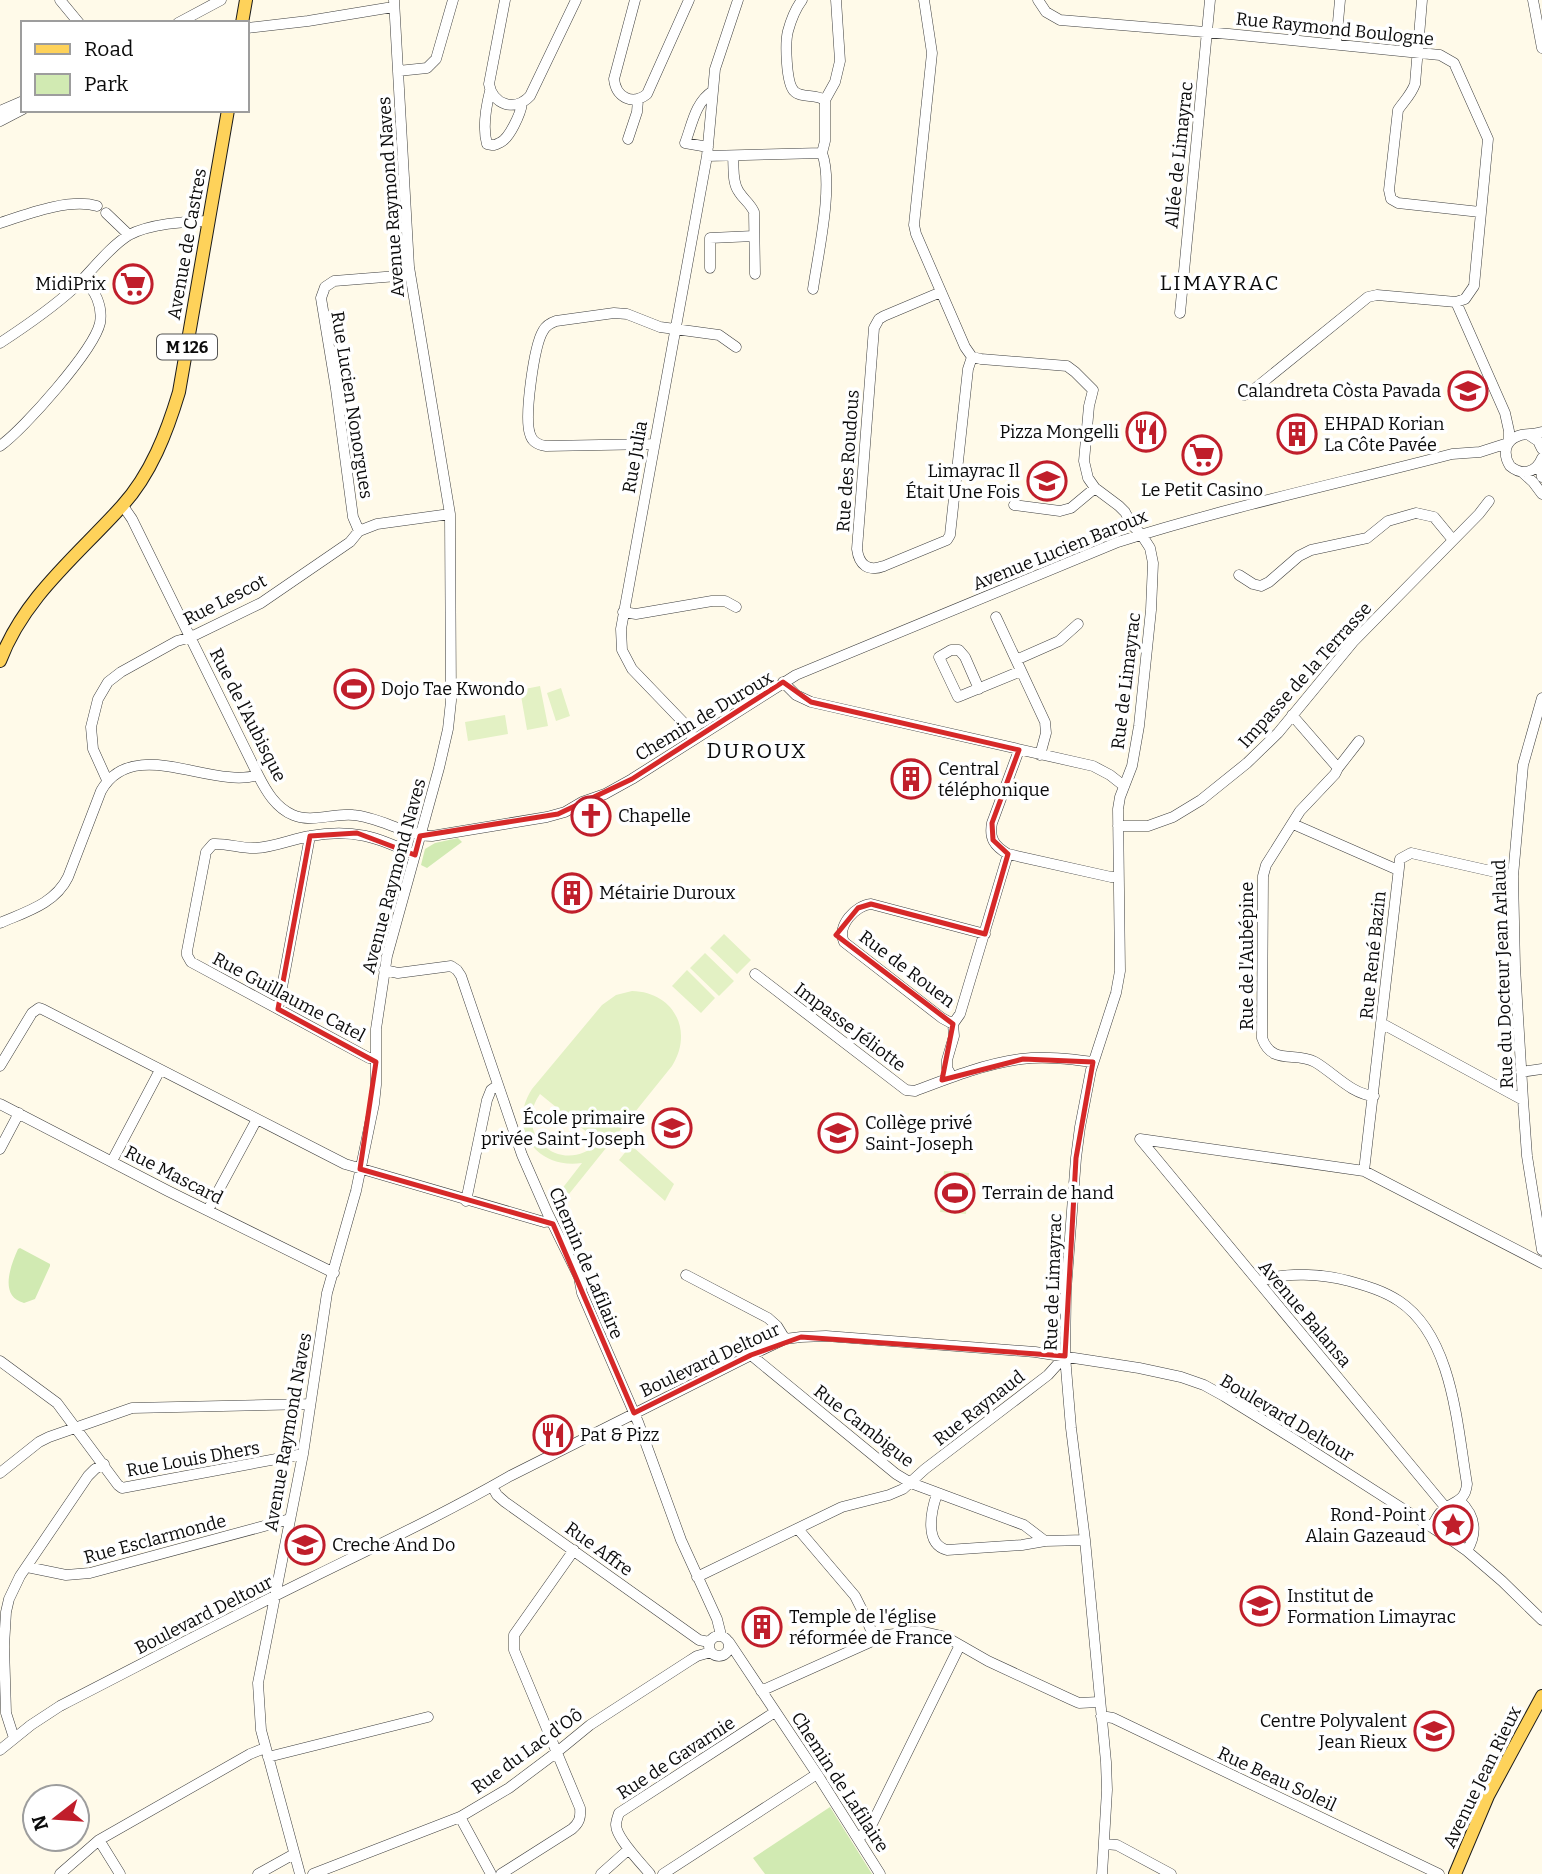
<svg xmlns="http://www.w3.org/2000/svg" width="1542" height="1874" viewBox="0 0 1542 1874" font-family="Bitter,serif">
  <rect width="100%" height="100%" fill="#fffae9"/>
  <path fill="#d1eab2" d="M458,838L462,842L427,868L421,865L425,849L435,843Z
    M20,1248L50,1264V1266L35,1299L24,1303C0,1297 9,1269 18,1249Z
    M1455,1508C1467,1513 1470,1524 1469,1535L1458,1529L1461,1526V1524H1457L1456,1528L1443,1521L1451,1510Z
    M830,1807L872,1874H765L753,1858Z"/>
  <path fill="#e3f1c4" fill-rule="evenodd" d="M540,686L548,726L527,730L520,690Z
    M561,688L570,716L556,721L547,693Z
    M505,715L508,734L468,741L465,722Z
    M724,934L751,960L737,974L710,948Z
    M705,953L734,981L719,996L690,968Z
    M687,970L715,998L701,1013L672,986Z
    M632,991C674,992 694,1031 672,1066L565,1199L558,1194L582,1163C538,1170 506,1129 532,1089L602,1005L616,995ZM540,1094L599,1142C563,1178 511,1135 540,1094Z
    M631,1145L674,1184L665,1201L619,1160Z
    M944,1171L969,1173L966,1214L940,1212Z"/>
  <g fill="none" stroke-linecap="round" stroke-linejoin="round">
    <g stroke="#3e3e3e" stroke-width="11">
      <path id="minor" d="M60,0L79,23
        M505,0L489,84C493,105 515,112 530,96L576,0
        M635,0L614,79C616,97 632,106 647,94L689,0
        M802,0C796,8 791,20 788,31C785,42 786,83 794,91C800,98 816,94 825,100
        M924,0L932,53L914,225L916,234L965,347L972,357L981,359L1067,366L1075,372L1093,390L1089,406L1084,461L1088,478L1095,488L1119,506L1125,512L1132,525L1141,534L1150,548L1153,563L1151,610L1139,726L1132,766L1120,797L1118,809L1120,971L1116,993L1091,1070L1080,1127L1076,1158L1066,1290L1065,1356L1071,1428L1085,1540L1106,1762L1107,1790L1102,1874
        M1038,0L1046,12L1060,20L1229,34L1440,55L1454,63L1488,139L1474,286L1465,299L1456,302L1377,295L1368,297L1252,391L1244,395
        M1422,0L1415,84C1411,95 1404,101 1398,110L1389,190L1391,199L1398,203L1480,212
        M1533,0L1542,48
        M178,23L221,0
        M247,28L308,21L393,7
        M1336,44L1340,0
        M398,71L427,68L436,59L453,0
        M490,91C486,107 482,127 487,144C493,145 494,146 499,143C509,140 521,113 522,103
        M0,111L23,101
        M0,121L23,109
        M628,139L637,112L638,100
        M708,147L685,143C692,125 695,102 713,91
        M822,153L825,141V100L835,82L840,61L836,0
        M707,156L822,153
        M733,157C734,168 732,183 739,192C744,200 750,203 754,212L755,274
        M106,213L129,235
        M0,223C27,214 69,198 97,206
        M710,268V238L754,236
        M813,289C818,254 834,185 822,153
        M941,292L884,316L879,319L874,328L857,549C859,565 868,572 884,566L947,540L950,535L968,369L972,357
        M1456,302L1505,413L1509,431V442
        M1180,313L1210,0
        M0,343C26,326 51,309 74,288C90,273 110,246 129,235C149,224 186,221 209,221
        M1542,432C1534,435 1526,433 1518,436C1504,441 1503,455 1510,466C1522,476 1536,473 1542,458
        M1529,435L1538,441L1542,449
        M654,444L546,446C538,445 532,442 530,434C524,417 534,346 543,331C546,325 550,323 556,321L614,313L627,314L660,327L719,335L736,347
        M0,446C24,429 94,350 100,323C103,306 95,290 83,279
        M1540,463L1542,477
        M1522,472L1533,482L1542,494
        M1014,505L1060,511L1071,508L1095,488
        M123,506L132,519L258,775C266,791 276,808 293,815C311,823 334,813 353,815C380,817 404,835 432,836L547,817L565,812L582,802L605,794L632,779L796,675L1118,542C1228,507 1341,483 1452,454L1480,452L1508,443
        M359,531L353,517L336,389L321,298L325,287L334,281L410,275
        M1239,575L1253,584L1261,586L1269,582L1299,556L1311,550L1367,538L1388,521L1416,513L1434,517L1453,540
        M623,612L636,614L712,601H725L736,607
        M996,617L1045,722L1046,733L1040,755
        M1016,660L1059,641L1078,624
        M783,682L796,695L811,702L1093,766L1110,775L1124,786
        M979,689L965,657L959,650H951L939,657L958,697L1021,671
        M1542,698L1523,765L1513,876L1515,967L1523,1100L1527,1156L1542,1250
        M1292,715L1338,768
        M694,739L682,721L632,669L622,650L621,629L707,156L715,69L738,0
        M1359,741L1338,768L1335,774L1300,811L1266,865L1263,876L1262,1038C1272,1066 1295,1051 1315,1062C1334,1073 1351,1094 1374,1096
        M1019,750L992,823C989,838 994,846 1008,854L1111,877H1118
        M107,780L93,749L91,727L98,699L108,682L121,672L177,641L191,637L261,603L350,542L359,531L377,524L450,514
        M1293,824L1398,870
        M1118,826H1148L1173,817L1201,800L1247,763L1278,733L1353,642L1479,514L1489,501
        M0,923C25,912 55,904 68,877L101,791C133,734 212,790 258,775
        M384,970L398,973L451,966L457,970L461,976L522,1155L547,1212L579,1277L582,1293L638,1422L681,1540L717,1619L721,1635
        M755,974L906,1090L915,1091C949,1078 984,1064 1021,1059C1045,1056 1070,1059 1093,1062
        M278,1009L310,836
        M1381,1023L1523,1100
        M953,1024L942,1018L844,942C836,926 856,905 871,904L985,934
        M376,1058H369L191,962L187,955V951L206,852L213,844C228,843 242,849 256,848C275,847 292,839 310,836C352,828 378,837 415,855
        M0,1066L32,1013L39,1008L42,1009L345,1164L544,1222L551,1221
        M1521,1072L1542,1069
        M952,1077L947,1068V1060L954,1036L953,1024L960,1014L1008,854
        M0,1104L168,1191L334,1273
        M1140,1139L1446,1508
        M1140,1139L1364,1171L1542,1263
        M0,1149L19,1113
        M112,1161L160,1070
        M1364,1171L1400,859L1411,853L1513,876
        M466,1201L487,1100L491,1090L498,1085
        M208,1210L257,1119
        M686,1275L768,1318L777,1326L785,1339
        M1259,1282C1284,1271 1323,1274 1349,1281C1367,1286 1384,1291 1399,1301C1453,1337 1457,1426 1467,1484C1465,1504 1452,1500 1441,1512C1437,1516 1435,1522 1431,1527
        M751,1355L896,1474L911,1483L1024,1525L1045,1541L1085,1540
        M0,1361L57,1403L118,1485L122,1488L303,1454
        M0,1473L39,1442L49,1437L132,1408L310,1404
        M492,1486L497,1495L505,1502L699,1640L709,1642
        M937,1494C931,1511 924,1544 947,1550L1022,1545L1045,1541
        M1459,1500C1476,1516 1478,1532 1467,1551
        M798,1529L855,1596L863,1612L875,1639
        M27,1567L66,1575L90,1573L290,1519
        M697,1577L842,1507L889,1495L903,1489L925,1469L1048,1375L1065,1356
        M709 1646a10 10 0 1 1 20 0a10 10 0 1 1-20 0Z
        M729,1642L817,1774L880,1874
        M761,1691L886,1635L920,1631L946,1637L988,1661L1070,1699L1079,1703L1099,1702
        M1101,1716L1113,1718L1439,1874
        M14,1738L6,1713L4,1646L6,1612L9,1599L20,1576L88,1476L95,1469L104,1464
        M0,1750L31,1725L60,1706C144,1663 227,1619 311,1578C378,1545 446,1513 510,1476L751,1355L785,1339L801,1337L826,1336L1035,1352L1139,1368L1181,1377L1204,1385L1224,1396L1300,1443L1450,1539L1467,1551L1502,1581L1542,1620
        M268,1757L428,1717
        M460,1817L491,1874
        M859,1838L871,1826L960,1645
        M99,1840L120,1874
        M1105,1844L1117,1845L1171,1874
        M60,1874L99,1840L250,1754L265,1748
        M258,1874L294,1854
        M300,1874L261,1730L258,1683L303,1454L327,1293L356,1191L374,1104L376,1085V1029L387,956L439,768L448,729L451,701L450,514L409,267L394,0
        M313,1874L460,1817L509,1788L557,1752L590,1725L689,1661L697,1656L711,1652
        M501,1874L572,1829C579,1823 581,1818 580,1808L514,1650V1635L574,1550
        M601,1874L629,1849
        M650,1874C642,1864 616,1838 616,1825C616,1821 618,1816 619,1813L775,1712
        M663,1874L817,1774"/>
    </g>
    <g stroke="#1c1c1c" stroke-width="14">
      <path id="major" d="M242,23L246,0
        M0,661C24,597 78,555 122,506C151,474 167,432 179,392L228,110
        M1455,1874L1488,1796L1542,1696"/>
    </g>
    <use href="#minor" stroke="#fff" stroke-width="10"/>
    <use href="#major" stroke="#fed25a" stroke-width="12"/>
  </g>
  <path fill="none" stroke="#d62828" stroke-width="5" stroke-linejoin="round" d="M783,682L811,702L1019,750L992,823L993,840L1008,854L985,934L871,904L858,908L836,935L953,1024L942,1080L1023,1059L1093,1062L1076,1158L1065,1356L801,1337L751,1355L634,1413L553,1224L360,1169L376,1062L278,1009L310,836L357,833L415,855L420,836L558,814L632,779Z"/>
  <defs>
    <g id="supermarket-ring" transform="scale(2.0125)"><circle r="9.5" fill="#fff" stroke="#c01e2b" stroke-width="1.5"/><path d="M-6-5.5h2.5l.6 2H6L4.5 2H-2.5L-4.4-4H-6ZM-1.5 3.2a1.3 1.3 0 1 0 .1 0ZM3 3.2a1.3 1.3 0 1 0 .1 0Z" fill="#c01e2b"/></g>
    <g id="school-ring" transform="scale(2.0125)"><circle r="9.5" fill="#fff" stroke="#c01e2b" stroke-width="1.5"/><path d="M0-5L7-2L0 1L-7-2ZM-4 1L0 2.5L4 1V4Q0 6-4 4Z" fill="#c01e2b"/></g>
    <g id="restaurant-ring" transform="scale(2.0125)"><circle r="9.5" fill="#fff" stroke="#c01e2b" stroke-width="1.5"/><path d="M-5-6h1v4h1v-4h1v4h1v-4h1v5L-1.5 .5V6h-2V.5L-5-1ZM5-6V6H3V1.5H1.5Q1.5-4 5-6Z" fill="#c01e2b"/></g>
    <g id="building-ring" transform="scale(2.0125)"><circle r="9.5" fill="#fff" stroke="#c01e2b" stroke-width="1.5"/><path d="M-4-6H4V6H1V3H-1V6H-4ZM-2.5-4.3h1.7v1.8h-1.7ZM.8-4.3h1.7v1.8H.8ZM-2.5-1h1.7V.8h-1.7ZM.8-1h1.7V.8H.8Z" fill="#c01e2b"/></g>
    <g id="stadium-ring" transform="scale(2.0125)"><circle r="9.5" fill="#fff" stroke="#c01e2b" stroke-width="1.5"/><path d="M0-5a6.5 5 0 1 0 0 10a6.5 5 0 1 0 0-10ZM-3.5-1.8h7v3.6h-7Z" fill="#c01e2b"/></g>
    <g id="church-ring" transform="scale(2.0125)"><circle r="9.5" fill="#fff" stroke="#c01e2b" stroke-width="1.5"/><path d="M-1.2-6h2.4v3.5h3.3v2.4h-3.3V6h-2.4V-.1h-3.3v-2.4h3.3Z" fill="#c01e2b"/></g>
    <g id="sight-ring" transform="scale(2.0125)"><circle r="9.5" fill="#fff" stroke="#c01e2b" stroke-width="1.5"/><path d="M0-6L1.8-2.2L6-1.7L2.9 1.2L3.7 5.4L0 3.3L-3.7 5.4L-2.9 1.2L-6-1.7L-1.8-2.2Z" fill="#c01e2b"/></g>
    <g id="university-ring" transform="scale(2.0125)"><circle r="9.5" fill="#fff" stroke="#c01e2b" stroke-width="1.5"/><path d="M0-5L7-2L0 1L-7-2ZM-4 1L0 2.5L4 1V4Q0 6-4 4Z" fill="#c01e2b"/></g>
  </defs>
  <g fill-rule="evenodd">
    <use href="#supermarket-ring" x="133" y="284"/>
    <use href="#school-ring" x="1468" y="391"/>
    <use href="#restaurant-ring" x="1146" y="432"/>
    <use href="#building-ring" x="1297" y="434"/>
    <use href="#supermarket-ring" x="1202" y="455"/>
    <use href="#school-ring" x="1047" y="481"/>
    <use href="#stadium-ring" x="354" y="689"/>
    <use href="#building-ring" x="911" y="779"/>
    <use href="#church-ring" x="591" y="816"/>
    <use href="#building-ring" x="572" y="893"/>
    <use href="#school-ring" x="672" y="1128"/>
    <use href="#school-ring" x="838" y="1133"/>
    <use href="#stadium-ring" x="955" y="1193"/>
    <use href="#restaurant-ring" x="553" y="1435"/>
    <use href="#sight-ring" x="1453" y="1525"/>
    <use href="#school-ring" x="305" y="1545"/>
    <use href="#university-ring" x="1260" y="1606"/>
    <use href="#building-ring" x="762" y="1627"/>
    <use href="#school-ring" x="1434" y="1731"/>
  </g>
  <g text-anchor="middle" stroke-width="7" stroke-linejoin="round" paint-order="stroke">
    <rect fill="#fff" stroke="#545454" stroke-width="2" x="157" y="334.5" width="60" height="25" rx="5"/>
    <g font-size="16" font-weight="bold" fill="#0b0b0b">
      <text x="187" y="353">M 126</text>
    </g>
    <g font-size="18" fill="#0b0b0b" stroke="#fff">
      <text transform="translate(1335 29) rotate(6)" y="6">Rue Raymond Boulogne</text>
      <text transform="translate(1179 155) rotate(-84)" y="6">Allée de Limayrac</text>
      <text transform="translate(391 197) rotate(-94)" y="6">Avenue Raymond Naves</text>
      <text transform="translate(187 244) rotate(-80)" y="6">Avenue de Castres</text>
      <text transform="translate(352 405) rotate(81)" y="6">Rue Lucien Nonorgues</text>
      <text transform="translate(635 457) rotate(-80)" y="6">Rue Julia</text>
      <text transform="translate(848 461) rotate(-86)" y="6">Rue des Roudous</text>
      <text transform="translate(1060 550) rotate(-22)" y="6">Avenue Lucien Baroux</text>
      <text transform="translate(225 600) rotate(-27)" y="6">Rue Lescot</text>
      <text transform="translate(1305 675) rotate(-48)" y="6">Impasse de la Terrasse</text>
      <text transform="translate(1126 681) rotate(-83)" y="6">Rue de Limayrac</text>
      <text transform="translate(248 715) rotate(63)" y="6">Rue de l'Aubisque</text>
      <text transform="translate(704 716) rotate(-31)" y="6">Chemin de Duroux</text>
      <text transform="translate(394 876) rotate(-75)" y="6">Avenue Raymond Naves</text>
      <text transform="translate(1373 955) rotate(-84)" y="6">Rue René Bazin</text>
      <text transform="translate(1247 956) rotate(-90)" y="6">Rue de l'Aubépine</text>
      <text transform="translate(907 969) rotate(37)" y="6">Rue de Rouen</text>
      <text transform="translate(1503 974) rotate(-92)" y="6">Rue du Docteur Jean Arlaud</text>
      <text transform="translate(289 997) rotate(28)" y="6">Rue Guillaume Catel</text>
      <text transform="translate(850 1027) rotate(37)" y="6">Impasse Jéliotte</text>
      <text transform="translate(174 1175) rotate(27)" y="6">Rue Mascard</text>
      <text transform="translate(586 1263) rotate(67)" y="6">Chemin de Lafilaire</text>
      <text transform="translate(1053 1282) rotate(-88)" y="6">Rue de Limayrac</text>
      <text transform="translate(1305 1314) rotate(50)" y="6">Avenue Balansa</text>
      <text transform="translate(710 1360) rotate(-25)" y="6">Boulevard Deltour</text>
      <text transform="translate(979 1408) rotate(-38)" y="6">Rue Raynaud</text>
      <text transform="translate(1287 1418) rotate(31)" y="6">Boulevard Deltour</text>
      <text transform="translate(864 1426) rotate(38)" y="6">Rue Cambigue</text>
      <text transform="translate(288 1432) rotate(-80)" y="6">Avenue Raymond Naves</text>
      <text transform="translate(193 1459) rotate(-10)" y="6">Rue Louis Dhers</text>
      <text transform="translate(155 1539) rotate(-15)" y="6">Rue Esclarmonde</text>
      <text transform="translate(599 1549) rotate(36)" y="6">Rue Affre</text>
      <text transform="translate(204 1615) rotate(-27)" y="6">Boulevard Deltour</text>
      <text transform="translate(527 1751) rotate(-36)" y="6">Rue du Lac d'Oô</text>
      <text transform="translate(676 1758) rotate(-33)" y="6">Rue de Gavarnie</text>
      <text transform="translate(1482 1777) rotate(-64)" y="6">Avenue Jean Rieux</text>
      <text transform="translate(1277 1779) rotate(25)" y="6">Rue Beau Soleil</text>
      <text transform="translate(840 1782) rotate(57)" y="6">Chemin de Lafilaire</text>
    </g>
    <g font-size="18" fill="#0b0b0b" stroke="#fff" text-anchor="start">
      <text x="106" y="290" text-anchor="end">MidiPrix</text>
      <text x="1441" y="397" text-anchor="end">Calandreta Còsta Pavada</text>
      <text x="1324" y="430">EHPAD Korian<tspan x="1324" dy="21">La Côte Pavée</tspan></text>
      <text x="1119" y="438" text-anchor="end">Pizza Mongelli</text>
      <text x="1020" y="477" text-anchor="end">Limayrac Il<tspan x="1020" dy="21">Était Une Fois</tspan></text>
      <text x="1202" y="496" text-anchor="middle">Le Petit Casino</text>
      <text x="381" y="695">Dojo Tae Kwondo</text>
      <text x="938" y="775">Central<tspan x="938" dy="21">téléphonique</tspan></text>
      <text x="618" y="822">Chapelle</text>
      <text x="599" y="899">Métairie Duroux</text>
      <text x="645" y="1124" text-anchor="end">École primaire<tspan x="645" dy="21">privée Saint-Joseph</tspan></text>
      <text x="865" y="1129">Collège privé<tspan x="865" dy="21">Saint-Joseph</tspan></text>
      <text x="982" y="1199">Terrain de hand</text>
      <text x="580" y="1441">Pat &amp; Pizz</text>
      <text x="1426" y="1521" text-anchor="end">Rond-Point<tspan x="1426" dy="21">Alain Gazeaud</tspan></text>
      <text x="332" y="1551">Creche And Do</text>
      <text x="1287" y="1602">Institut de<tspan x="1287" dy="21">Formation Limayrac</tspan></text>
      <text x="789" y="1623">Temple de l'église<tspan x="789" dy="21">réformée de France</tspan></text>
      <text x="1407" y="1727" text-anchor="end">Centre Polyvalent<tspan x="1407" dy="21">Jean Rieux</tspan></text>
    </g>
    <g font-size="21" letter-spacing="2" fill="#0b0b0b" stroke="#fff">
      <text x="1220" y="290">LIMAYRAC</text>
      <text x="757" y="758">DUROUX</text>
    </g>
  </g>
  <rect x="21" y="21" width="228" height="91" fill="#ffffff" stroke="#9d9d9d" stroke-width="2"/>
  <rect x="35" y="44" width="35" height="10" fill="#fed25a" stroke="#9d9d9d" stroke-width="2"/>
  <text x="84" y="56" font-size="21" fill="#0b0b0b">Road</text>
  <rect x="35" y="74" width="35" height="21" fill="#d1eab2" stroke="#9d9d9d" stroke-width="2"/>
  <text x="84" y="91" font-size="21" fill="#0b0b0b">Park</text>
  <g transform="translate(56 1818) rotate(253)"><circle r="33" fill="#ffffff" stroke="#9d9d9d" stroke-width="2"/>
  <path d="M0-5L12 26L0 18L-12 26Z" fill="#c01e2b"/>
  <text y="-10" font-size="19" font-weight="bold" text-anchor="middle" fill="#0b0b0b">N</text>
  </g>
</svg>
